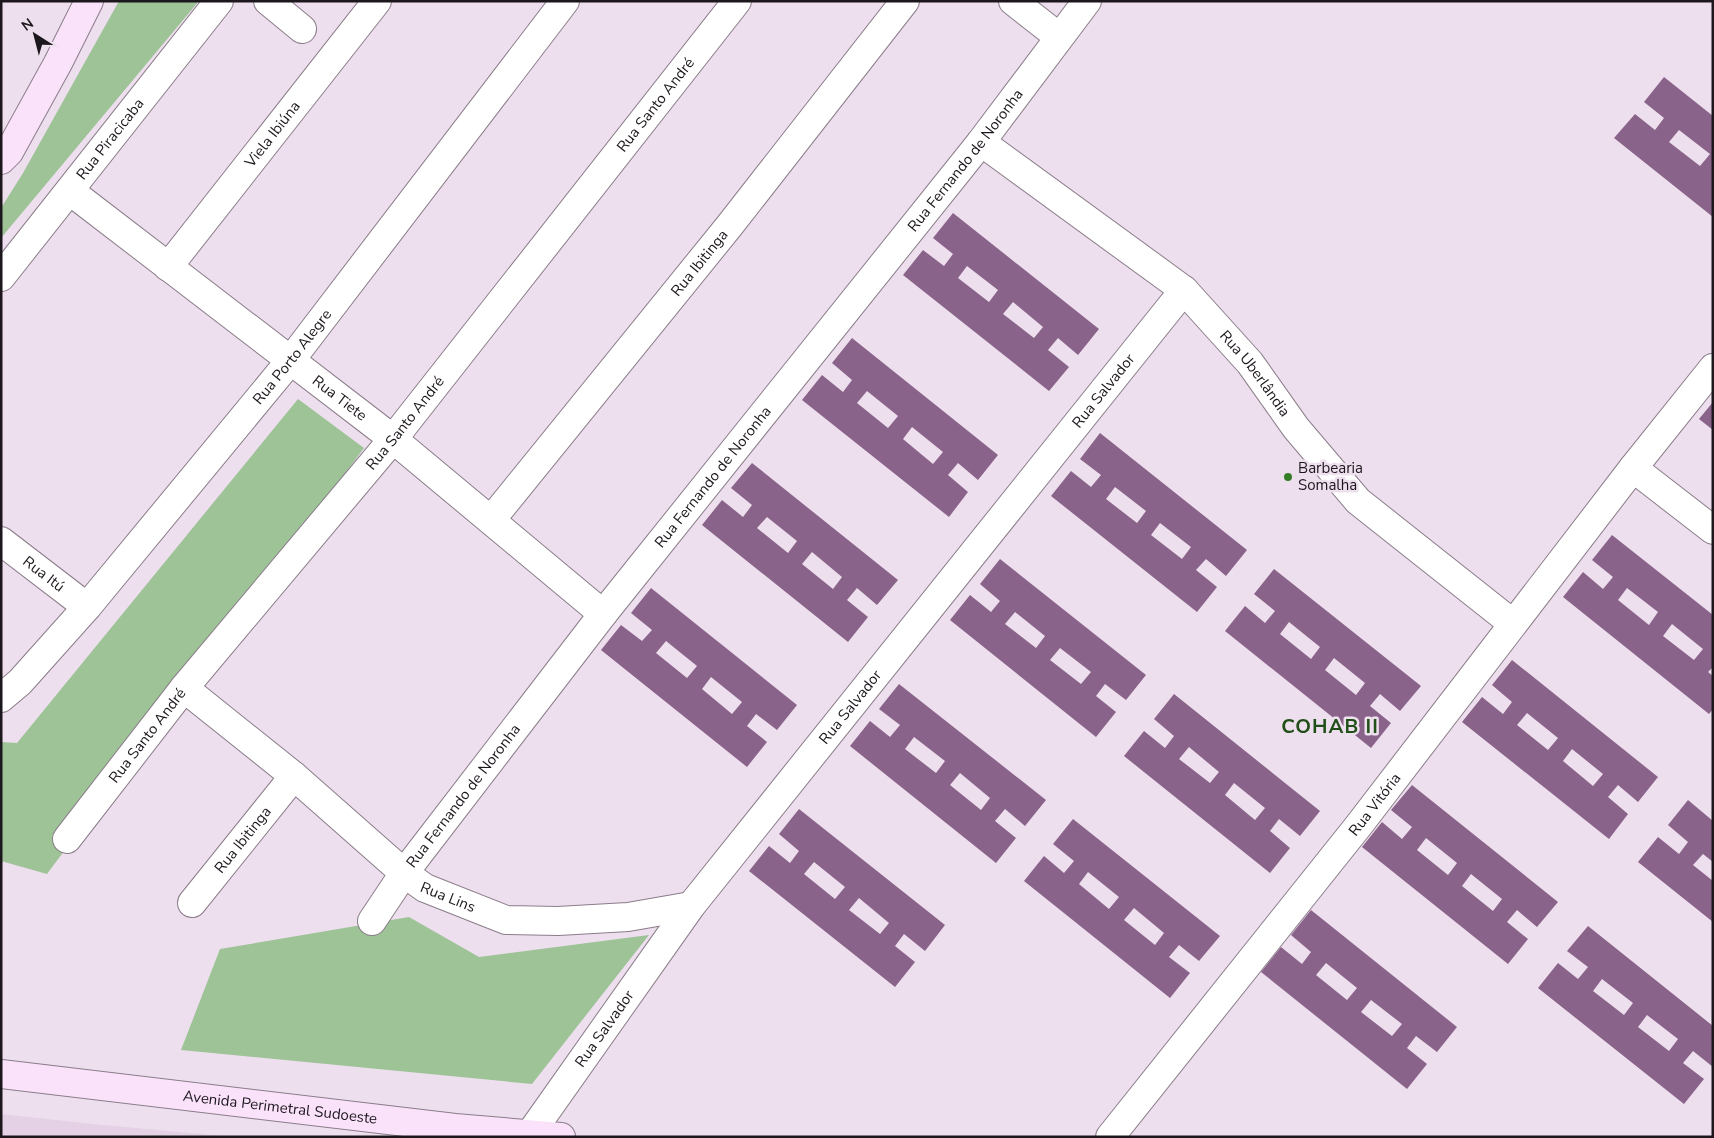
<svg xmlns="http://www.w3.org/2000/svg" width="1714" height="1138" viewBox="0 0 1714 1138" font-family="'Nunito Sans',sans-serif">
  <rect width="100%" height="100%" fill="#eedfee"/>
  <path fill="#e5d1e5" d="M1,1114L93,1124L234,1137H1Z"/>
  <path fill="#9dc397" d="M119,1H199L1,238V208L23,173Z
    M298,399L364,448L47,874L1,861V742L17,743Z
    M409,917L479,957L649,935L532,1084L181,1050L220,949Z"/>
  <path fill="#896389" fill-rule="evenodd" d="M1664,77L1713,116V217L1614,138L1635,114L1655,130L1664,118L1644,102ZM1679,130L1710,154L1700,166L1669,142Z
    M953,213L1099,329L1078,355L1058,338L1048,350L1069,367L1049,391L903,275L923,250L944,266L953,254L933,238ZM967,266L998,290L989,302L958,278ZM1013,302L1043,327L1034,338L1003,314Z
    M852,338L998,455L978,480L958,463L948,475L968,492L949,517L802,400L822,375L843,392L852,380L832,363ZM867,391L898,416L888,428L857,403ZM912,427L943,452L933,464L903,439Z
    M1713,402V430L1699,419Z
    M1100,433L1247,550L1226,576L1206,559L1196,570L1217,587L1197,612L1051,496L1071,471L1091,487L1101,475L1080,459ZM1115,487L1146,511L1137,523L1106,499ZM1160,523L1191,547L1182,559L1151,535Z
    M752,463L898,580L877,605L857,588L847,600L868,617L848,642L702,525L722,500L743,517L752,505L731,488ZM767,517L797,541L788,553L757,528ZM812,552L842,577L833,589L802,564Z
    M1612,535L1713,615V667L1708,672L1713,676V709L1709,714L1563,597L1583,572L1603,589L1613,577L1592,560ZM1627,588L1658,612L1649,625L1618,600ZM1672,624L1703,649L1694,660L1663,636Z
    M1000,559L1146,675L1126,700L1105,684L1096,696L1116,712L1096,737L950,620L970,595L991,612L1000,601L980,584ZM1015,612L1045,636L1036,648L1005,624ZM1060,648L1091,672L1081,684L1050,660Z
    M1274,569L1421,686L1400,711L1380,694L1370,706L1391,723L1371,748L1225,631L1245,606L1265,623L1275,611L1254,594ZM1289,622L1320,647L1311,659L1280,634ZM1334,658L1365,683L1356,695L1325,670Z
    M651,588L797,705L777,730L756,714L747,726L767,742L747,767L601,650L621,625L642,641L652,630L631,613ZM666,641L697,666L687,678L656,653ZM711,677L742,702L732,714L702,689Z
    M1512,660L1658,777L1638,802L1618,785L1608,797L1628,814L1609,839L1462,722L1482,697L1503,714L1512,702L1492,685ZM1527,713L1558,738L1548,750L1517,725ZM1572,749L1603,774L1593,786L1563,761Z
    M899,684L1046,800L1025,826L1005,809L995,821L1016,838L996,863L850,746L870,721L890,737L900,725L879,709ZM914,737L945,761L936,773L905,749ZM960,773L990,798L981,810L950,785Z
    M1174,694L1320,811L1300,836L1279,819L1270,831L1290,848L1270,873L1124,756L1144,731L1165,748L1174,736L1154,719ZM1189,747L1219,772L1210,783L1179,759ZM1234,783L1265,808L1255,820L1225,795Z
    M1412,785L1558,902L1537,927L1517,910L1507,922L1528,939L1508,964L1362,847L1382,822L1402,839L1412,827L1391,810ZM1426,838L1457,863L1448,875L1417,850ZM1471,874L1502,899L1493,911L1462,886Z
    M1688,800L1713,821V862L1703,854L1693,865L1713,881V922L1638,862L1658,837L1679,854L1688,842L1668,825Z
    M799,809L945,925L925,951L904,934L895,946L915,962L895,987L749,871L769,846L790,863L799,851L779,834ZM814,862L845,887L835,899L804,874ZM859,898L889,923L880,934L849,910Z
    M1073,819L1220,936L1199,961L1179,945L1169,957L1190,973L1170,998L1024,881L1044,856L1064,873L1074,861L1053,844ZM1088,872L1119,897L1109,909L1079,884ZM1134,908L1164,933L1155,945L1124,920Z
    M1311,910L1457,1027L1437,1052L1416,1036L1407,1048L1427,1064L1407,1089L1261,972L1281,947L1302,964L1311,952L1291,935ZM1326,963L1357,988L1347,1000L1316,975ZM1371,1000L1402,1024L1392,1036L1361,1012Z
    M1588,926L1713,1026V1067L1693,1051L1683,1063L1704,1079L1684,1104L1538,988L1558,963L1578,979L1588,967L1567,951ZM1602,979L1633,1003L1624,1015L1593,991ZM1647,1015L1678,1039L1669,1051L1638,1027Z"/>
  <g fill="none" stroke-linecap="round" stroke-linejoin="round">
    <g stroke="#8a7d89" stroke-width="30">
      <g id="street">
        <path d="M268,1L302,29"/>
        <path d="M1013,1L1059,37"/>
        <path id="s1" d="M981,142L1184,290L1250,363L1296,428L1358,501L1512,623"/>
        <path id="s2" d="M70,191L393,439L603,614"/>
        <path id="s3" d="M168,267L377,1"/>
        <path id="s4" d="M1,277L219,1"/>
        <path d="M1633,468L1713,530"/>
        <path id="s5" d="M491,520L730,225L905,1"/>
        <path id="s6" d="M1,541L87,607"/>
        <path id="s7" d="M184,688L294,776L404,873L425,888L506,920L558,921L628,917L691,906"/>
        <path id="s8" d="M1,698L20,682L87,607L290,361L565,1"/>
        <path id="s9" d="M67,839L184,688L393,439L737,1"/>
        <path id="s10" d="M192,903L294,776"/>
        <path id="s11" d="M372,921L404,873L603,614L981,142L1087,1"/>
        <path id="s12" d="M530,1134L691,906L1184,290"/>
        <path id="s13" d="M1110,1137L1359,825L1633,468L1713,368"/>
      </g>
    </g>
    <g stroke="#8a7d89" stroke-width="30">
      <g id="secondary">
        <path d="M1,160L9,152L58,63L89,1"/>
        <path id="s14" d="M1,1074L455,1128L561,1137"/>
      </g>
    </g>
    <use href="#street" stroke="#fff" stroke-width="28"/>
    <use href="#secondary" stroke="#fae2fb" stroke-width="28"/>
  </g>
  <circle fill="#327d25" stroke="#eedfee" stroke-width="2" cx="1288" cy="477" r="5"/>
  <g text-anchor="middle" stroke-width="5" stroke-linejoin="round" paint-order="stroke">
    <g font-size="15" fill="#1c171c" stroke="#eedfee">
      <text dy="5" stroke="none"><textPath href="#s9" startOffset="941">Rua Santo André</textPath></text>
      <text dy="5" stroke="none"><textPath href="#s3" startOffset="169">Viela Ibiúna</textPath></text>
      <text dy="5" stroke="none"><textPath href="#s4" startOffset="176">Rua Piracicaba</textPath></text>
      <text dy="5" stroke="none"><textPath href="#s11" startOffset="965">Rua Fernando de Noronha</textPath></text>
      <text dy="5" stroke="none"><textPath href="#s5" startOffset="331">Rua Ibitinga</textPath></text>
      <text dy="5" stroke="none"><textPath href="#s8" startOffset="449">Rua Porto Alegre</textPath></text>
      <text dy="5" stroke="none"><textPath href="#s1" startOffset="361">Rua Uberlândia</textPath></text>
      <text dy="5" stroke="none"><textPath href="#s12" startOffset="939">Rua Salvador</textPath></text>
      <text dy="5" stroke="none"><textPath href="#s2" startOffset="340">Rua Tiete</textPath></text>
      <text dy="5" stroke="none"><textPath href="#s9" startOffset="536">Rua Santo André</textPath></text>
      <text dy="5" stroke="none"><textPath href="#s11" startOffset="560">Rua Fernando de Noronha</textPath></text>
      <text dy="5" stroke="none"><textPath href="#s6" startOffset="54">Rua Itú</textPath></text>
      <text dy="5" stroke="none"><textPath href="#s12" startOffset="534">Rua Salvador</textPath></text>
      <text dy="5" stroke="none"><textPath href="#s9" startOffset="131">Rua Santo André</textPath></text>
      <text dy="5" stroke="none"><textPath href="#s11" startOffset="155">Rua Fernando de Noronha</textPath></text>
      <text dy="5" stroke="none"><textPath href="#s13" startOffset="425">Rua Vitória</textPath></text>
      <text dy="5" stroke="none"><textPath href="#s10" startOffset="81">Rua Ibitinga</textPath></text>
      <text dy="5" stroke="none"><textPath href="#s7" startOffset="338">Rua Lins</textPath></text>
      <text dy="5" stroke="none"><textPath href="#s12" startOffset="129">Rua Salvador</textPath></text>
      <text dy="5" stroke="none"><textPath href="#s14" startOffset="281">Avenida Perimetral Sudoeste</textPath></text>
    </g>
    <g font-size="15" fill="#1c171c" stroke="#eedfee" text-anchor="start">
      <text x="1298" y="473">Barbearia<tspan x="1298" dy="17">Somalha</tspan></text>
    </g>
    <g font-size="20" font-weight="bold" letter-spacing="1" fill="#204f18" stroke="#eedfee">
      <text x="1330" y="733">COHAB II</text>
    </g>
  </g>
  <rect width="1714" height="1138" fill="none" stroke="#1c171c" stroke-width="5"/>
  <g transform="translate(35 35) rotate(324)" stroke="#eedfee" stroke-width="4" paint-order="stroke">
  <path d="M0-4L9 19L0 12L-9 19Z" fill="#1c171c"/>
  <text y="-8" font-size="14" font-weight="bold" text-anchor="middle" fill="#1c171c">N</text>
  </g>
</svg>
